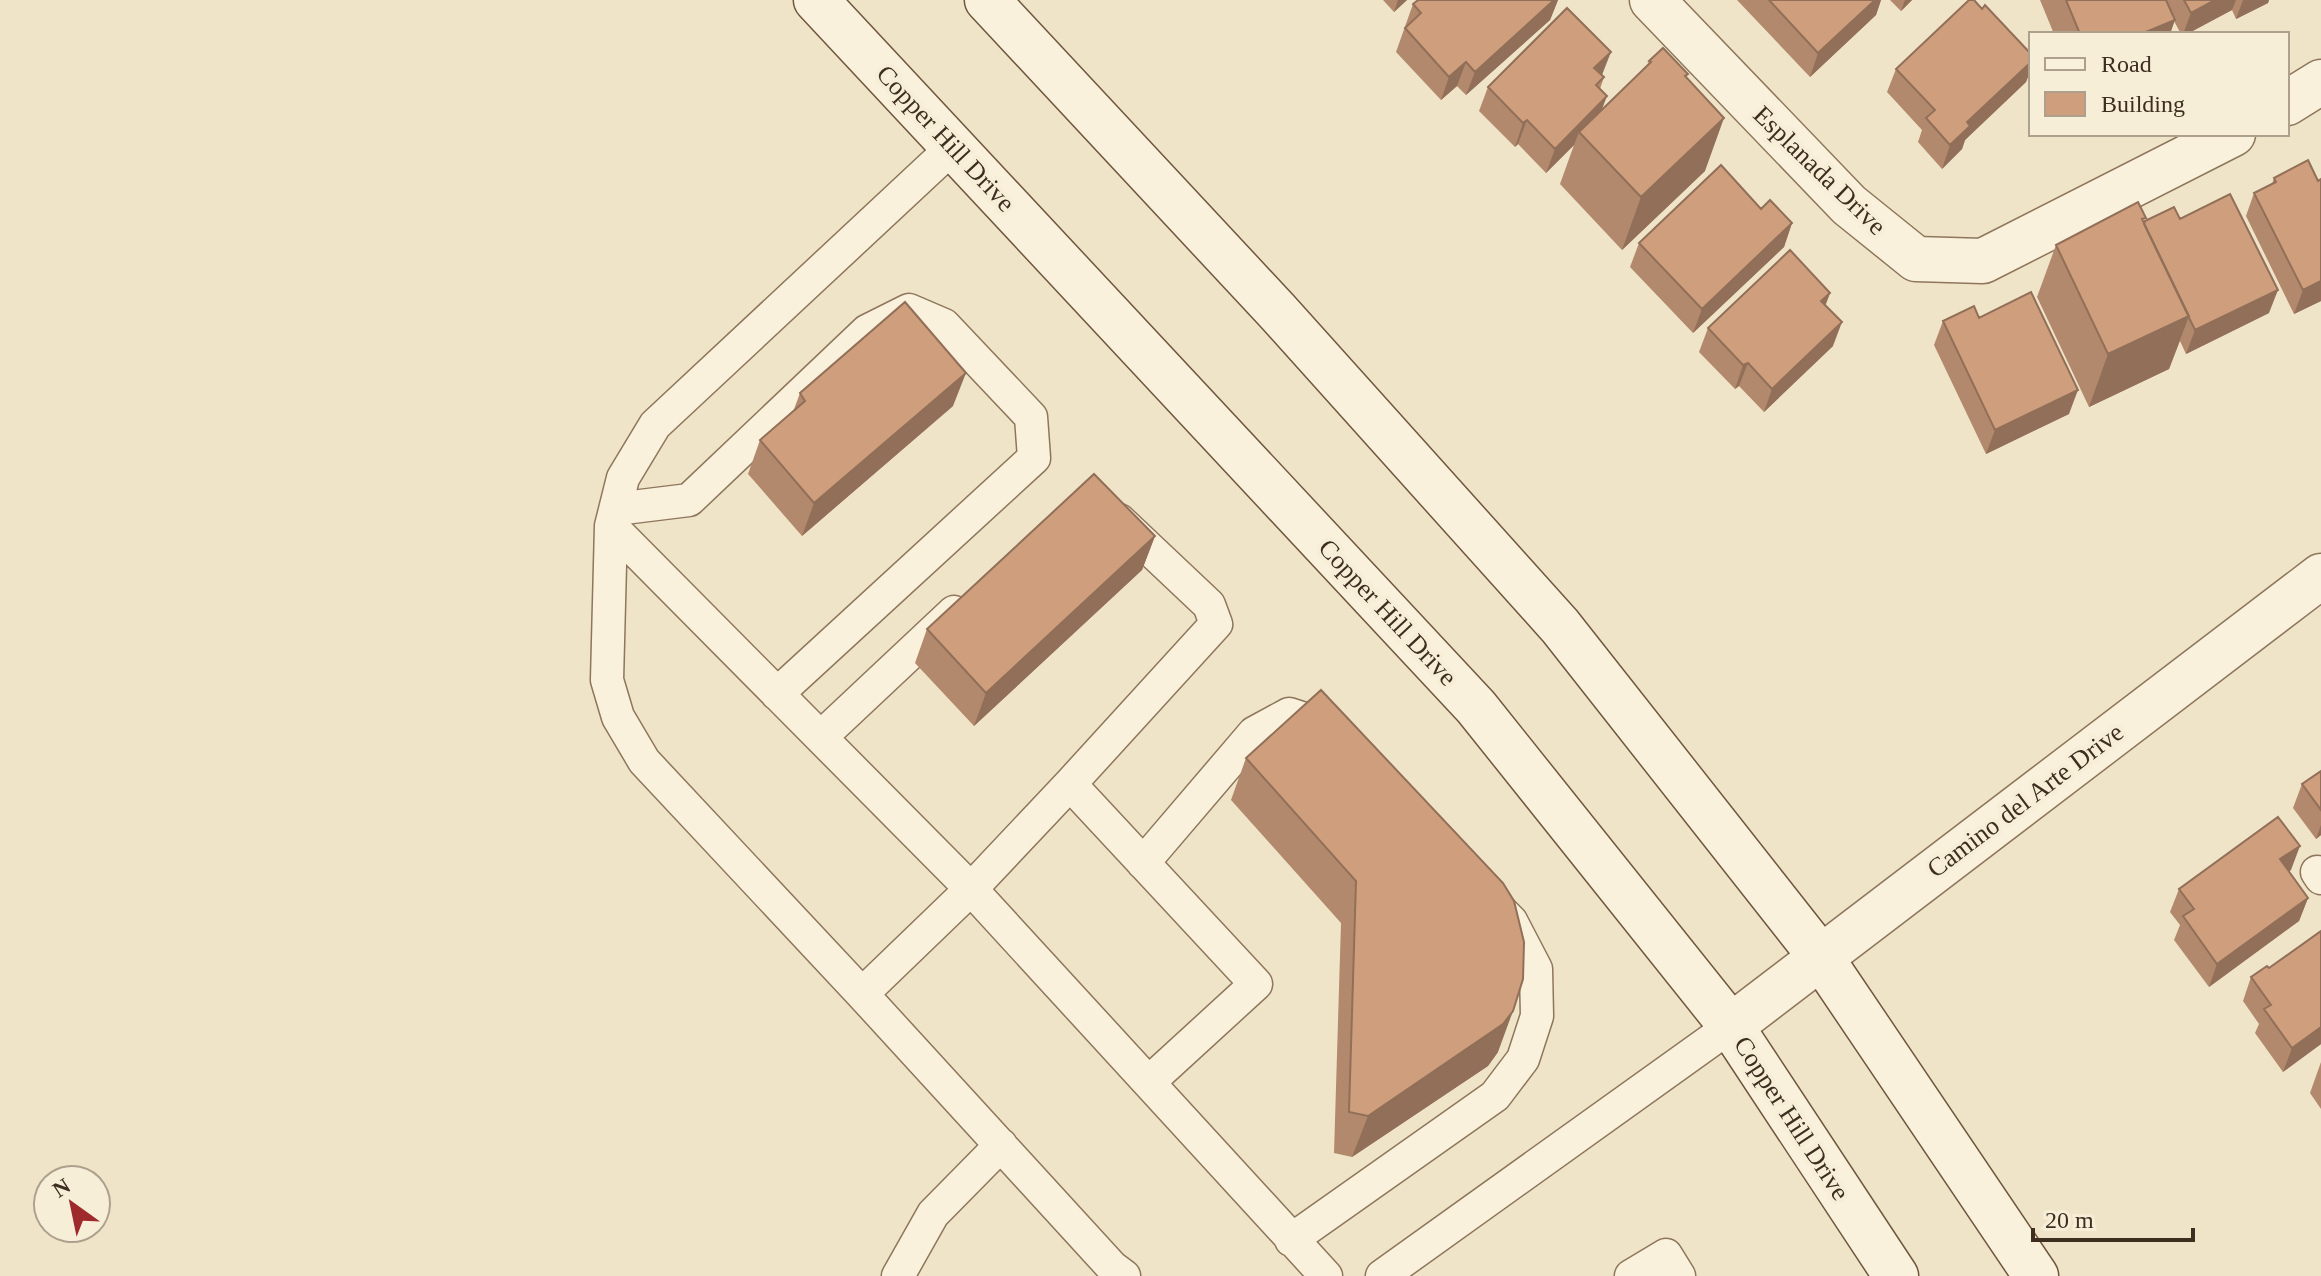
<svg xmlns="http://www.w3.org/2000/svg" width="2321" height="1276" viewBox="0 0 2321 1276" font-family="'Times New Roman',serif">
  <rect width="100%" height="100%" fill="#f0e4c8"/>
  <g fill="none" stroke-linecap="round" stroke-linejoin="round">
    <g stroke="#8d765c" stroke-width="35">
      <path id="service" d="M954,146L655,425L623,478L611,526L607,680L618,717L644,761L862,994L1112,1267L1124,1276
        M616,509L689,500L867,331L909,310L944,325L1031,417L1034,458L777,694
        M611,526L971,889L1326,1276
        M822,736L954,612
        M1070,784L1216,624L1209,605L1119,520
        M1143,863L1254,733L1289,714L1335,729
        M2317,872L2321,878
        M862,994L971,889L1070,784L1256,984L1149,1082
        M1291,1240L1495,1096L1523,1059L1537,1016L1536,969L1511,921L1501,911
        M898,1276L933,1214L1001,1145
        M1382,1276L1731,1026
        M1631,1276L1666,1255L1679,1276"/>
    </g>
    <g stroke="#8d765c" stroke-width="47">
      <path id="minor" d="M1652,0L1849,205L1916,259L1983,261L2233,134
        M2287,103L2321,82
        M1731,1026L2321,576"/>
    </g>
    <g stroke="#6f573f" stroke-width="47">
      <path id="secondary" d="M816,0L1476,707L1731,1026L1896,1276
        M987,0L1277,311L1560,626L1820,956L2036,1276"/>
    </g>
    <use href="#service" stroke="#faf1dc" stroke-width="32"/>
    <use href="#minor" stroke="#faf1dc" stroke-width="44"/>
    <use href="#secondary" stroke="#faf1dc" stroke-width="44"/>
  </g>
  <path fill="#b2896c" d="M1383,0H1407L1394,12Z
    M1418,0H1558L1550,20L1466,95L1457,86L1441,100L1396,52L1413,4Z
    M1737,0H1881L1876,15L1810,77Z
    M1890,0H1912L1901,11Z
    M2040,0H2269L2268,3L2236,19L2232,10L2187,34H2181L2174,21L2170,34H2054Z
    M1982,9L2031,54V69L2026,82L1965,140L1962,149L1942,169L1918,142L1922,130L1887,92L1896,69Z
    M1649,61L1688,74L1686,78L1705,171L1622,250L1560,184L1574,145L1546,173L1518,144L1515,147L1479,111L1488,87L1602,75L1604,77L1600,89L1602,109L1647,66Z
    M2274,178L2318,181L2321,179V301L2294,314L2246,216L2254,193L2272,184Z
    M1761,209L1792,223L1784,247L1693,333L1630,267L1639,243Z
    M2180,219L2269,313L2186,354L2180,341L2169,369L2089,407L2037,297L2056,245L2145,221Z
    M1830,293L1825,306L1833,346L1764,412L1739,386L1735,389L1699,352L1708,328Z
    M1979,318L2069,414L1986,454L1934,345L1943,321Z
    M800,393L953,406L802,536L748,474L760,440L793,412Z
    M1155,536L1142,570L974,726L915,663L927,629Z
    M1321,690L1498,1052L1488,1066L1352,1157L1334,1153L1341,923L1231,800L1246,758Z
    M2321,771V835L2316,839L2293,808L2302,784Z
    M2291,870L2289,871L2308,898L2299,921L2209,987L2174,940L2180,925L2170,912L2179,889Z
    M2321,931V1044L2283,1072L2255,1033L2259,1024L2243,1001L2251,977L2269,968Z
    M2321,1062V1109L2310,1093Z"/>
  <path fill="#916f58" d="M1398,0H1407L1394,12Z
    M1554,0H1558L1550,20L1466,95L1475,72Z
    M1875,0H1881L1876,15L1810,77L1818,53Z
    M1905,0H1912L1901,11Z
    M2215,0H2236L2232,10L2187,34H2183L2191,13Z
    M2243,0H2269L2268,3L2236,19Z
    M2175,20L2170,34H2141Z
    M1611,52L1602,75L1594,68Z
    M1466,62L1457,86L1441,100L1449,77Z
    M2031,62V69L2026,82L1965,140L1962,149L1942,169L1950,145L1967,122Z
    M1607,96L1598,120L1579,132L1574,145L1546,173L1555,149Z
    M1724,118L1705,171L1622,250L1641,197Z
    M1527,120L1518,144L1515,147L1523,123Z
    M1792,223L1784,247L1693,333L1702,309Z
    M2321,281V301L2294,314L2303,290Z
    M2278,290L2269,313L2186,354L2195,330Z
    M1830,293L1821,317V301Z
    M2189,316L2169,369L2089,407L2108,354Z
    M1842,322L1833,346L1764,412L1772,389Z
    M1748,363L1739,386L1735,389L1743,365Z
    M966,373L953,406L802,536L814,503Z
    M2078,390L2069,414L1986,454L1995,430Z
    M1155,536L1142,570L974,726L986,693Z
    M2321,825V835L2316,839Z
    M2300,846L2291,870L2272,883L2280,859Z
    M2308,898L2299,921L2209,987L2217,964Z
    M1513,1011L1498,1052L1488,1066L1352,1157L1368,1116Z
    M2321,1027V1044L2283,1072L2292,1048Z"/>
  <path fill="#cf9f7d" stroke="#916f58" stroke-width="2" d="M1418,0H1554L1475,72L1466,62L1449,77L1405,28L1421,13L1413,4Z
    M1769,0H1875L1818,53Z
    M1969,0H1974L1982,9L1985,5L2031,54V62L1967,122L1970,126L1950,145L1926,118L1935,110L1896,69Z
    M2066,0H2166L2175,20L2141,34H2080Z
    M2184,0H2215L2191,13Z
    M1567,8L1611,52L1594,68L1604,77L1596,85L1607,96L1555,149L1527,120L1523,123L1488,87Z
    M1663,48L1688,74L1685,76L1724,118L1641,197L1579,132L1651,62L1649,61Z
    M2308,160L2318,181L2321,179V281L2303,290L2254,193L2276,182L2274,178Z
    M1721,165L1761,209L1770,200L1792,223L1702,309L1639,243Z
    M2230,194L2278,290L2195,330L2144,224L2145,221L2174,207L2180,219Z
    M2138,202L2146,218L2142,219L2189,316L2108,354L2056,245Z
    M1790,250L1830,293L1821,301L1842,322L1772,389L1748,363L1743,365L1708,328Z
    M2031,292L2078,390L1995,430L1943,321L1974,306L1979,318Z
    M905,302L966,373L814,503L760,440L805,401L800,393Z
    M1094,474L1155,536L986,693L927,629Z
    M1321,690L1503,883L1514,901L1524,942L1523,979L1513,1011L1503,1024L1368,1116L1349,1112L1356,881L1246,758Z
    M2321,771V810L2302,784Z
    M2278,817L2300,846L2280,859L2308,898L2217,964L2183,916L2194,909L2179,889Z
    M2321,931V1027L2292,1048L2264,1009L2271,1005L2251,977L2267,966L2269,968Z"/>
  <g text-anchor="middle" stroke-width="8" stroke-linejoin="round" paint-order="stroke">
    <g font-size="26" fill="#3d2e20" stroke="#f7eed8">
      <text transform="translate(946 138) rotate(47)" y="9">Copper Hill Drive</text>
      <text transform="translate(1820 170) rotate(44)" y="9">Esplanada Drive</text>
      <text transform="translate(1388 612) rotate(47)" y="9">Copper Hill Drive</text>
      <text transform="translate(2025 800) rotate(-37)" y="9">Camino del Arte Drive</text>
      <text transform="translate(1792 1118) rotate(57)" y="9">Copper Hill Drive</text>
    </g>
  </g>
  <rect x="2029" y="32" width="260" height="104" fill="#f7eed8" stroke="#ada18e" stroke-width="2"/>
  <rect x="2045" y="58" width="40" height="12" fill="#faf1dc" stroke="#ada18e" stroke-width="2"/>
  <text x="2101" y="72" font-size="24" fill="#3d2e20">Road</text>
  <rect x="2045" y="92" width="40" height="24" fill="#cf9f7d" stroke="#ada18e" stroke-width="2"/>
  <text x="2101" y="112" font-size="24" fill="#3d2e20">Building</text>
  <g transform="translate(72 1204) rotate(327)"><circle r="38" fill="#f7eed8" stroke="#ada18e" stroke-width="2"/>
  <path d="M0-6L14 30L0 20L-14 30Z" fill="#9e2a2b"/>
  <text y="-12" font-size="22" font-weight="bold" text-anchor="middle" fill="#3d2e20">N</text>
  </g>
  <path d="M2033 1228v12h160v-12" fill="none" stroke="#3d2e20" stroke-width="4"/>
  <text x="2045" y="1228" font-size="24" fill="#3d2e20" stroke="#f7eed8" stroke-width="6" paint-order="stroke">20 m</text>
</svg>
